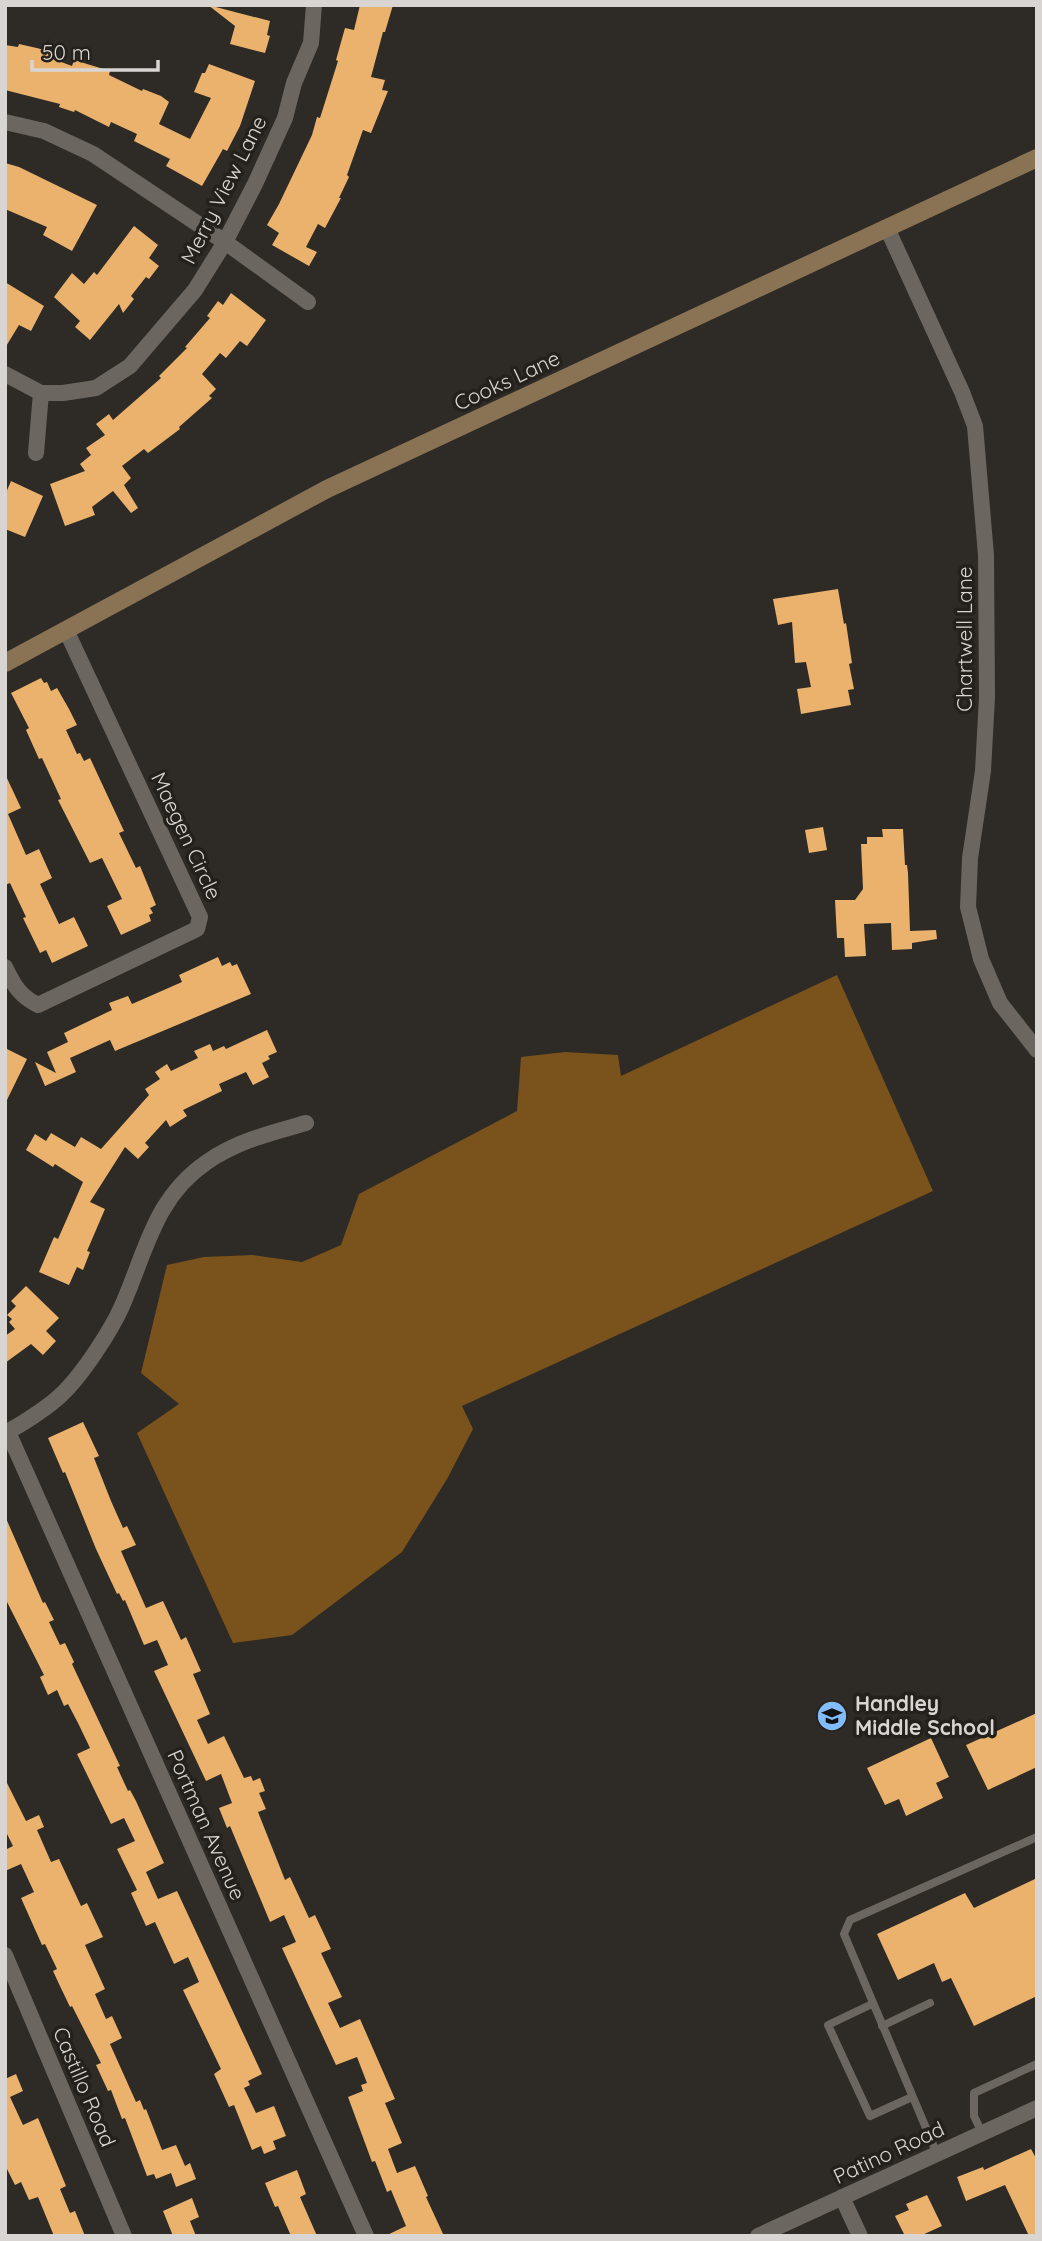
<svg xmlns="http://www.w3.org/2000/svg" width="1042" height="2241" viewBox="0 0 1042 2241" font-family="Quicksand,sans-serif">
  <rect width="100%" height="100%" fill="#2e2a25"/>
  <path fill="#7a521c" d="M837,975L933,1191L462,1406L473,1429L447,1479L402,1552L292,1635L233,1643L137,1433L179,1404L141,1373L167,1265L204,1257L253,1255L302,1262L341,1245L359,1194L517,1111L521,1057L565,1052L618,1055L621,1076Z"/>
  <path fill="#eab26d" d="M208,5L270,21L267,35L270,36L265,53L230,44L235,26Z
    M360,5H393L385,32H383L371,77L385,80L382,90L388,91L371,133L363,130L347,175L349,177L339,198H341L325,228L318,224L306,247L317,252L309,266L272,245L279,233L267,225L279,204L312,135L317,117L320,118L338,61L336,60L345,28L354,30Z
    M19,44L50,51L48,57L72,66L74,60L110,71L109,75L142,91L143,89L161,96L169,102L159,124L190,139L211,98L194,92L202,73H205L209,64L255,81L240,126L227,151L223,149L202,186L166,166L170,159L134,141L137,134L111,122L109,127L75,110L74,112L59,107L60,104L5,90V45L18,47Z
    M5,163L19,167L97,205L72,251L43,235L47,227L5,209Z
    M134,226L158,245L149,258L159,266L149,279L146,277L131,296L134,299L123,313L119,304L90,340L75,327L80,321L54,297L72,273L84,284L94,272L97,275Z
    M5,282L44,306L31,331L19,325L5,348Z
    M231,293L266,320L247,346L240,341L226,358L220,353L202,374L216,389L209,396L212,398L179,427L180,429L148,453L144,449L122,466L131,478L124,485L138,508L131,513L113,491L92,507L95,515L65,526L50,484L85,471L80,464L91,455L86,448L105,435L96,424L109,414L113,420L161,378L159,376L187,348L185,347L210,318L207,316L218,301L223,305Z
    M11,481L43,496L25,537L5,529V495Z
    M838,589L844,624L846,623L852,663L849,664L854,689L848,690L851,705L801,714L797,689L811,687L806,662L795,663L792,622L778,625L773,599Z
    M41,678L44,683L47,682L51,691L57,688L69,709L77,725L66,730L77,754L80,753L84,761L90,758L124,831L119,833L136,868L140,866L156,905L150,908L153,913L149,915L151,921L121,935L107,906L122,899L102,858L90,863L58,800L61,799L42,758L39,759L26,730L29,728L11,693Z
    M5,774L21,808L8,814L26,855L39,849L52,878L40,884L59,924L74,917L88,946L52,963L46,950L40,953L23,918L26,917L10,883L5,885Z
    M823,827L827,850L809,853L805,830Z
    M882,829H903L905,865H907L908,873L910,931L936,930L937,939L912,943V949L892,950L891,923L864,924L866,956L845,957L844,938H837L835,900H855L863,889L861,844H867V837H883Z
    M218,957L222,966L230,962L232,966L237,964L251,994L115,1051L110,1040L70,1058L76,1072L45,1086L35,1062L56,1073L47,1052L68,1042L64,1033L112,1010L109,1003L128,996L132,1004L182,982L179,975Z
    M267,1030L277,1052L268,1056L270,1059L262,1063L269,1077L253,1085L246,1072L219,1084L222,1091L183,1110L187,1116L170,1127L166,1120L145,1143L149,1147L138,1159L125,1147L90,1202L105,1209L87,1251L90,1252L83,1270L77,1267L69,1285L39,1272L54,1237L58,1239L83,1182L55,1164L53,1167L26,1150L35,1134L46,1141L51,1133L75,1147L81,1137L101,1149L149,1095L145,1089L160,1079L155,1072L167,1064L171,1071L198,1058L194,1051L210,1044L213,1051L224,1046L226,1049Z
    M5,1048L27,1059L5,1104Z
    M26,1286L59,1318L46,1331L56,1341L43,1355L31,1344L5,1363V1336L15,1329L9,1322L12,1319L7,1315L16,1306L11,1301Z
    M83,1422L99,1456L94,1458L111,1501L123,1528L127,1526L136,1545L121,1551L146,1608L163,1601L181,1640L186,1637L201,1671L193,1674L210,1714L197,1720L208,1744L224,1736L244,1778L251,1776L253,1781L260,1778L265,1791L259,1793L266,1809L258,1812L285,1880L290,1877L309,1918L315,1915L331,1949L321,1953L342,1997L328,2003L340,2028L360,2019L395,2099L385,2103L402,2143L388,2149L397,2173L415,2166L428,2196L426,2197L444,2236H385L406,2226L391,2190L387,2192L375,2161L372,2162L348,2097L363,2091L361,2085L367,2083L357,2057L336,2065L282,1948L296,1942L284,1915L270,1922L230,1826L227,1828L219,1808L232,1803L221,1774L206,1781L154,1671L168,1665L157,1640L144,1645L125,1600L123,1601L119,1593L117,1594L96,1549L65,1472L63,1473L48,1438Z
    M5,1516L43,1603L45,1602L54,1620L49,1622L60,1645L65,1643L74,1662L72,1664L120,1766L117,1767L128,1791L130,1790L136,1801L164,1863L146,1872L158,1899L177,1891L262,2074L248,2081L250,2085L244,2088L256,2113L274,2106L286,2136L273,2141L276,2149L264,2154L261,2146L252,2150L234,2105L229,2107L214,2074L221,2069L183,1990L199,1982L188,1957L174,1964L155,1922L146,1926L131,1893L137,1890L117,1849L135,1841L124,1818L111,1824L77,1754L90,1748L78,1723L68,1704L64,1706L57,1690L48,1695L40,1677L44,1675L5,1598Z
    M1037,1713V1767L988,1790L966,1745Z
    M931,1738L949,1777L936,1783L943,1798L906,1816L899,1799L885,1805L867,1768Z
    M5,1779L26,1821L39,1815L44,1827L37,1830L51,1862L59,1859L81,1906L87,1903L103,1937L85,1945L105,1989L95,1994L106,2019L112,2016L122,2038L110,2044L136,2102L140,2100L144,2110L146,2109L162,2150L176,2145L185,2166L190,2163L196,2179L176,2187L171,2173L156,2179L154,2174L147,2176L125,2118L122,2119L111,2090L108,2091L96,2065L101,2063L72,2006L70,2007L59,1984L53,1971L57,1969L45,1944L42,1945L21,1898L34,1892L21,1864L5,1871V1850L13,1846L5,1830Z
    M1037,1878V1996L974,2026L951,1978L942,1982L934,1963L898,1980L877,1934L965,1893L974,1908Z
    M16,2074L23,2091L10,2097L23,2125L38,2118L66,2186L60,2189L70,2213L75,2211L85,2236H54L38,2197L29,2200L21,2182L15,2185L5,2165V2079Z
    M1031,2149L1037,2160V2236H1029L1005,2185L966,2201L957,2177L983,2167L984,2170Z
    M297,2170L306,2194L300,2197L317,2236H291L278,2206L275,2207L265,2183Z
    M927,2195L942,2226L920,2236H905L895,2216L909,2210L906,2204Z
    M192,2198L199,2217L190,2221L196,2236H173L163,2211Z"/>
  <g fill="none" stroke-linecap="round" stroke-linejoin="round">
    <path stroke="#6b6660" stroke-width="8" d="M872,2004L828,2025L870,2116L912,2097
      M882,2026L930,2003
      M982,2133L974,2116V2093L1037,2064
      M937,2154L844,1934L850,1920L1037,1837"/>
    <path stroke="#6b6660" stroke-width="16" d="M5,122L44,131L93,154L225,242L308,302
      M887,228L962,392L975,426L986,555L987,697L983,771L970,858L968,907L981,959L1000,1003L1037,1050
      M5,374L41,393H63L96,388L130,366L195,290L225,242L255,184L285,118L294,83L311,43L314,5
      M36,453L41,393
      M5,967C14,986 20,996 38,1005L197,929L200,917L66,630
      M8,1432L366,2236
      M5,1433C21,1425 50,1406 62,1394C82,1375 111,1331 122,1306C146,1252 154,1198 207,1162C237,1141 271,1133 306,1123
      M5,1955L124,2236
      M842,2197L860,2236
      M758,2236L1037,2108"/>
    <path stroke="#8a7354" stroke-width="18" d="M5,663L327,489L1037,158"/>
  </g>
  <defs>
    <g id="school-disc" transform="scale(1.575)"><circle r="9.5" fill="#82bcfa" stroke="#24201b"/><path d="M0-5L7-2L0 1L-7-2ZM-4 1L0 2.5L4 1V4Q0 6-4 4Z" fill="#111"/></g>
  </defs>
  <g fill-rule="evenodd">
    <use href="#school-disc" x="832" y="1716"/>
  </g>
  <g text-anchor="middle" stroke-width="7" stroke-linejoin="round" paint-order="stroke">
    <g font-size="21" fill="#d8d5d2" stroke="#24201b">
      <text transform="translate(224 190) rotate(-63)" y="7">Merry View Lane</text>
      <text transform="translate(507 381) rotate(-25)" y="7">Cooks Lane</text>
      <text transform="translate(965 639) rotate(-90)" y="7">Chartwell Lane</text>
      <text transform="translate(186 836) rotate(65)" y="7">Maegen Circle</text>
      <text transform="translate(206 1825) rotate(66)" y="7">Portman Avenue</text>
      <text transform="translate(84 2087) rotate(67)" y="7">Castillo Road</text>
      <text transform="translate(889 2153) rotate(-25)" y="7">Patino Road</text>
    </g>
    <g font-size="21" font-weight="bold" fill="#d8d5d2" stroke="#24201b" text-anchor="start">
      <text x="855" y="1711">Handley<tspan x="855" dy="24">Middle School</tspan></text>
    </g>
  </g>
  <rect width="1042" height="2241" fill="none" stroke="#d8d5d2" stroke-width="14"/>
  <path d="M32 60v10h126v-10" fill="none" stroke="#d8d5d2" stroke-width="3.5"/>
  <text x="42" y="60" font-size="21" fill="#d8d5d2" stroke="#24201b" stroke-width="5" paint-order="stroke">50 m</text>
</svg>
